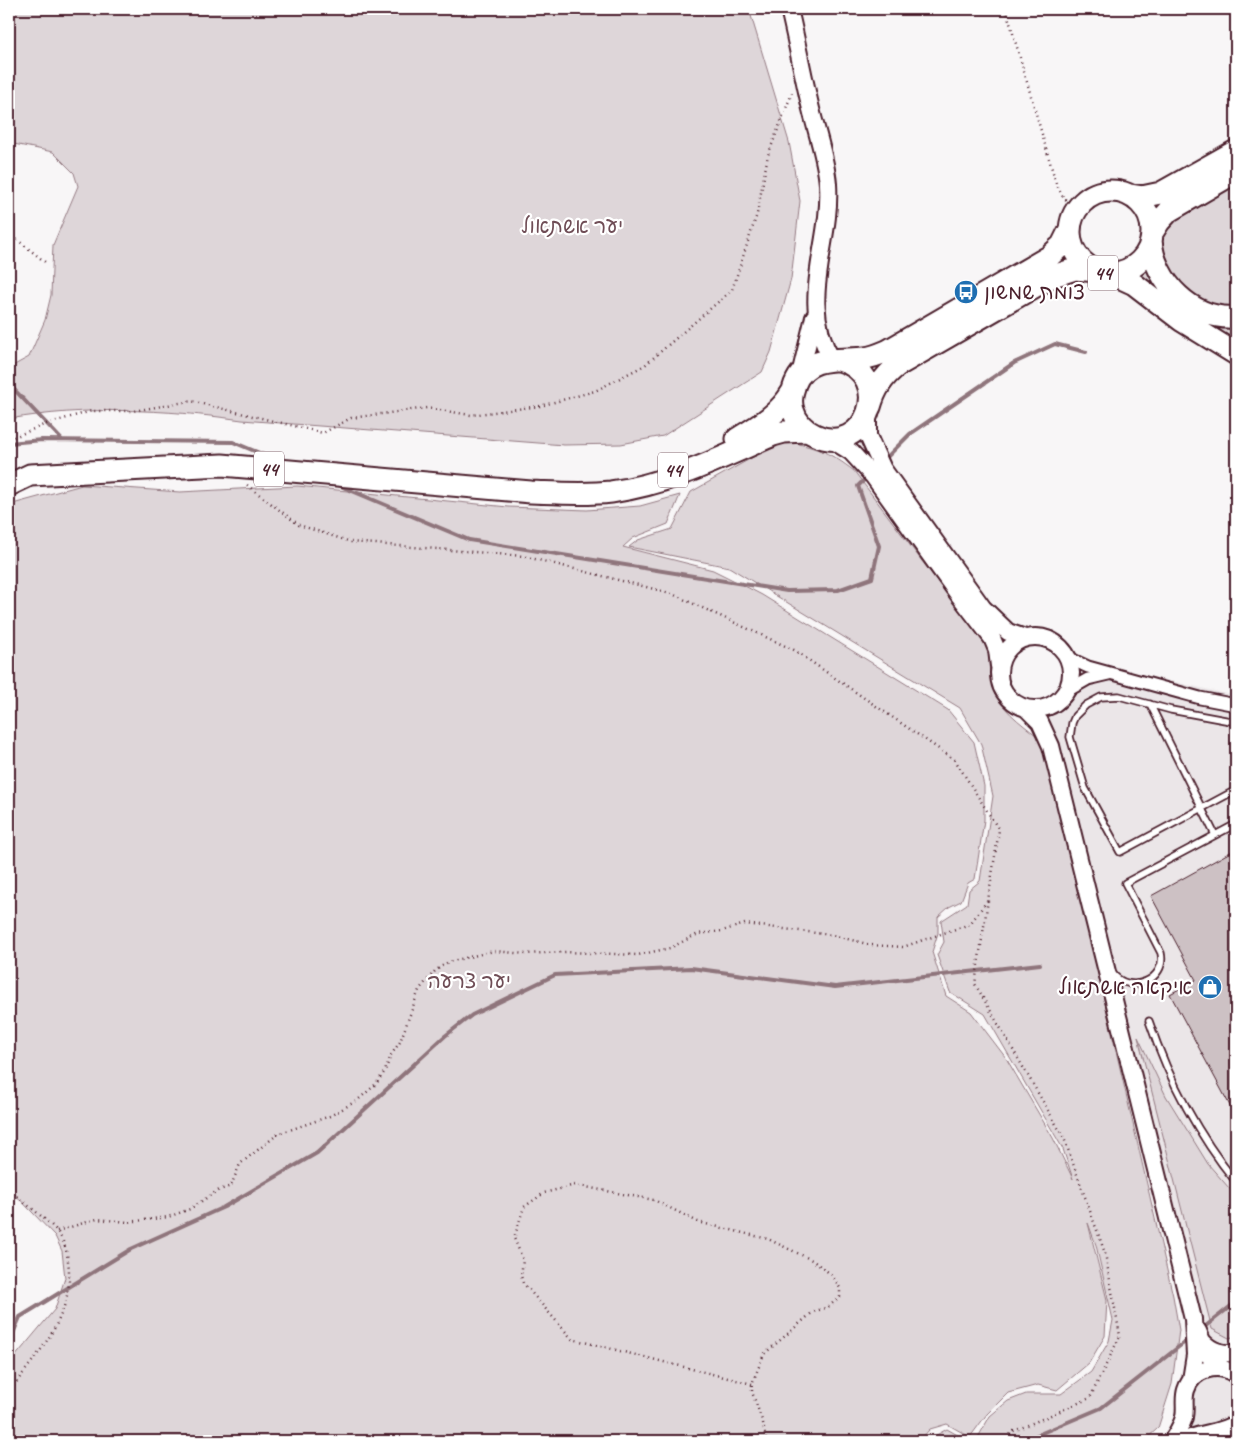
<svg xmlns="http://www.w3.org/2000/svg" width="1245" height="1450" viewBox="0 0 1245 1450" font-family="Caveat,'Playpen Sans Hebrew',sans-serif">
  <rect width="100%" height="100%" fill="#f8f6f7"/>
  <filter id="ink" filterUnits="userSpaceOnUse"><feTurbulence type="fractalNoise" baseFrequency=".02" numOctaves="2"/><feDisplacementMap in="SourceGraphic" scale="10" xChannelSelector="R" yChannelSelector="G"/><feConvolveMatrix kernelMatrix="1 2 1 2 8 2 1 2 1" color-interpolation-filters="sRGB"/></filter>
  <g filter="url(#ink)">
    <path fill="#ebe6e8" d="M1118,669L1236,696V1423L1205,1434L1190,1426L1179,1399L1185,1368L1186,1326L1046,750L1048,716L1055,697L1080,674Z"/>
    <path fill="#ded6d9" stroke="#947a82" d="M9,9H749L789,142L800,201L791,279L771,352L762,372L663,436L621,444L564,445L242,420C165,409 85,406 9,419V368L29,357L45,320L51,295L53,245L78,186L74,173L53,152L9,143Z
      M1236,184V307C1208,310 1179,289 1167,265C1163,257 1162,246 1160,238L1171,221Z
      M1149,262L1155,277L1236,324V343L1135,278Z
      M790,442C818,448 831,453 854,471L989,650C989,665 989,682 996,695C1006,714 1027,728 1044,741L1173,1296L1179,1330L1172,1384L1158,1428L1144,1441H976L990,1416L1008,1401L1026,1394H1061L1091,1372L1109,1341L1113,1320L1096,1245L1088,1223L1107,1300L1105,1336L1089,1363L1057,1390L1038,1385L1008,1393L987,1414L970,1437L947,1424L930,1429L919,1441H9V1367L14,1358L55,1309L65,1278L62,1251L55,1236L9,1188V505L82,485L180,492L297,486L508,507L587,510L640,506L680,495L668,524L633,538L623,547L713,570L739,583L762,595L948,710L974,742L984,786V820L975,879L968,883L961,901L949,907L938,917V933L932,952L946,996L971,1012L1006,1058L1053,1138L1073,1179L1063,1149L985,1014L950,992L937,955L944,942L941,921L967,904L969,890L980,881L993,796L981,744L960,708L729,567L629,547L638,540L672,529L691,492L773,446Z
      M1138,1037L1166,1096L1208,1164L1236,1196V1336L1229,1338L1212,1329Z
      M947,1429L968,1441H926Z"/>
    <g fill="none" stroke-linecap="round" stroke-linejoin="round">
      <path stroke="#8f747b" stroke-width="4" d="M9,384L62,440
        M9,443L42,440L233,442L276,460
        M884,460L910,434L1014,363L1055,344L1086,352
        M338,485L469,540L787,591L838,590L872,578L879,546L858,486L867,477
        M1202,1329L1236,1302
        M9,1343L20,1317L131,1249L224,1207L317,1153L445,1036L472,1015L555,975L691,968L835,987L1040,964
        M1023,1441L1101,1408L1190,1338"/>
    </g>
    <path fill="#cdc1c4" stroke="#4a1f2b" d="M1236,849V1117L1170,994L1196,980L1151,896Z"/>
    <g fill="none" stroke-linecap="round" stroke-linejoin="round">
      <g stroke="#4a1f2b" stroke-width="9">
        <path id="lane" d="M1150,704L1215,835
          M1236,722L1171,710L1119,696L1101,697L1086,705L1075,716L1072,723L1070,737L1085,788L1120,852L1236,790
          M1113,974C1130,995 1167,980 1161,953L1125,883L1236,824
          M1149,1021C1169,1080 1197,1134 1236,1182"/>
      </g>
      <g stroke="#4a1f2b" stroke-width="15">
        <path id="street" d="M1065,653L1073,660L1088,667L1200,698L1236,705
          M1067,691L1088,679L1109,674"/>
      </g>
      <g stroke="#4a1f2b" stroke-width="20">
        <path id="secondary" d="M789,9C797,42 803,76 811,109C817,134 826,159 828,184C832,246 797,299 832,360
          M800,375L814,317
          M868,413V436L883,469L983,608L1008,632L1025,638
          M830,439L851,452L873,476L958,594L992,638L997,650L999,666
          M999 673a36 36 0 1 1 72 0a36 36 0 1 1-72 0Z
          M1027,709L1040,722L1051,746L1193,1319L1195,1355L1191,1380
          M1198,1331L1208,1355L1222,1368
          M1202,1341C1212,1352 1223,1354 1236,1353
          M1172,1441C1176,1434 1182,1426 1184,1417C1186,1408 1183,1399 1186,1390C1193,1368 1219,1362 1236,1375
          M1184,1441C1200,1432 1221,1434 1236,1423"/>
      </g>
      <g stroke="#4a1f2b" stroke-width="25">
        <path id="highway" d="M1070 232a41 41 0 1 1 82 0a41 41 0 1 1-82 0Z
          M1129,195L1142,197L1161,193L1236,151
          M1152,233L1159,222L1169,211L1236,172
          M1151,240C1154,282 1193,321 1236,317
          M1110,273L1134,284L1181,320L1236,354
          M839,360C897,375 866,459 815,435C804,430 796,421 793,410C790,401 792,392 795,384C807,354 840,361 865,358C873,357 880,354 887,351L1050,256L1062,245L1070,229
          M870,407C875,389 883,377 897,366L1053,276L1075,269L1097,271
          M737,439C758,426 779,414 792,392
          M9,485L30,475L222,465L531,492C558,493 585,495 611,492C669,484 721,458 773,435L784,432L806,431"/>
      </g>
      <path stroke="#4a1f2b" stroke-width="2.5" stroke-dasharray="1 4" stroke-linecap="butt" d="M1006,9L1056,183L1064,199L1080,203L1075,212
        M9,233L45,262
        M9,439L46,424L92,411H133L191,401L323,433L351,418L427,408L471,415L540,406L595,391L645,365L732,290L757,214L768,155L792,93
        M247,485L299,525L351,542L523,556L670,593L794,650L955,760L999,830L975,984L1064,1138L1105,1253L1120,1336L1090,1398L1014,1431L1003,1441
        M9,1190C24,1203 42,1215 56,1230C63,1238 67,1251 68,1261C76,1315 38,1352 9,1392
        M57,1231L97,1219L128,1222L168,1217L190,1209L217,1191L231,1186L240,1164L278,1134L330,1116L358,1100L376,1084L385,1071L391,1055L400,1042L419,990L435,971L448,962L494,951L526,954L566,952L638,955L670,948L698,934L722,931L745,924L832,935L871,945L903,947L970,924L987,901
        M752,1384L572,1339L523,1283L521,1276L523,1260L514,1238L524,1207L544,1193L575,1185L654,1200L698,1222L768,1239L812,1260L832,1275L840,1288V1297L828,1307L813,1312L764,1354L752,1384V1392L763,1423L766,1441"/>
      <use href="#lane" stroke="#fff" stroke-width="5.5"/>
      <use href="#street" stroke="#fff" stroke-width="11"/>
      <use href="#secondary" stroke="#fff" stroke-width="16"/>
      <use href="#highway" stroke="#fff" stroke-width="21"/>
    </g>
  </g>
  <defs>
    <g id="bus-disc" transform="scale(1.25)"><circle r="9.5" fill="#1f6fb2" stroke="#fff"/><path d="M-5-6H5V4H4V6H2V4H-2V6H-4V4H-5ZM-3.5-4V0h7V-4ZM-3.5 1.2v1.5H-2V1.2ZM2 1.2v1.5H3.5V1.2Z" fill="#fff"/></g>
    <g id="shop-disc" transform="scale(1.25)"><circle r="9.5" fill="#1f6fb2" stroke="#fff"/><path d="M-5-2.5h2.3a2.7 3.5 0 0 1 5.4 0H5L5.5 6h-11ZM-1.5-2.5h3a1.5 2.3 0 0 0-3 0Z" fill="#fff"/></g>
  </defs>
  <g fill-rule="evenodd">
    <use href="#bus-disc" x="966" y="292"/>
    <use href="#shop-disc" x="1210" y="987"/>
  </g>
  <g text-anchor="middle" stroke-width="4.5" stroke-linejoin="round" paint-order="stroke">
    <g fill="#fff" stroke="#80626b" stroke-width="1">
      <rect x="1088" y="255.5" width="30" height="35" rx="4"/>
      <rect x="254" y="451.5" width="30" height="35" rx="4"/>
      <rect x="658" y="452.5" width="30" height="35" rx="4"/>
    </g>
    <g font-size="20" font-weight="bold" fill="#4a1f2b">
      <text x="1103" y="280">44</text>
      <text x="269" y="476">44</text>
      <text x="673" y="477">44</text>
    </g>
    <g font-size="21" fill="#6f4d56" stroke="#fff">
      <text x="572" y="233">יער אשתאול</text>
      <text x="469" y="988">יער צרעה</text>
    </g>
    <g font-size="21" fill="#4a1f2b" stroke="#fff" text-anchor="start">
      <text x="984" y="299">צומת שמשון</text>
      <text x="1192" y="994" text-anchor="end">איקאה אשתאול</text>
    </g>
  </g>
  <rect width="1245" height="1450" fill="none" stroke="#fff" stroke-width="30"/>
  <rect x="15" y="15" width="1215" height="1420" fill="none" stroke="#4a1f2b" stroke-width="2" filter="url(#ink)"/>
</svg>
